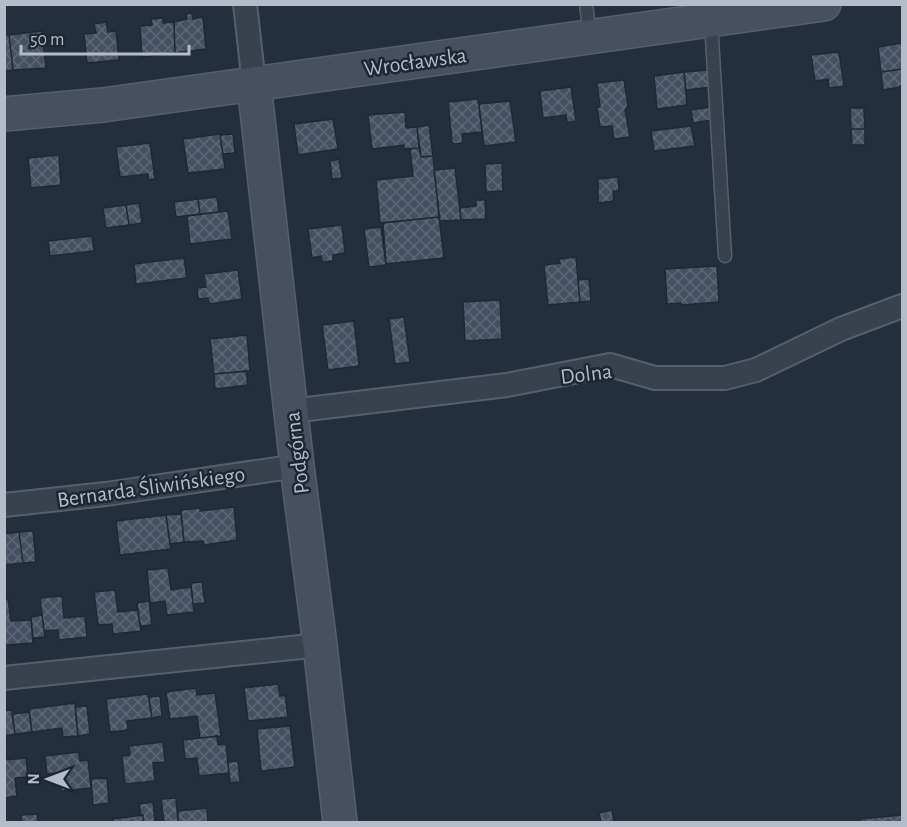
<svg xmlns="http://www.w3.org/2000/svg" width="907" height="827" viewBox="0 0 907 827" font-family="'Alegreya Sans',sans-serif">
  <defs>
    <pattern id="building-cross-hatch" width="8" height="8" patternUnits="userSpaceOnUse" patternTransform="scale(1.5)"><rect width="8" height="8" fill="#455162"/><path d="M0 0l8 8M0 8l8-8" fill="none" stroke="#5d6877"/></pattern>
  </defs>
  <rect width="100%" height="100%" fill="#242f3e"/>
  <path fill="url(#building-cross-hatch)" stroke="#1f2835" stroke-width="1.5" d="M192,13L193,19L203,17L206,49L175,53L174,22L187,19L186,14Z
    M163,18V23L174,22L175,53L142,57L140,26L152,25L151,19Z
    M106,22L108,32L116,31L119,60L87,63L84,34L96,33L94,24Z
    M42,31L46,68L13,70L9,35Z
    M4,35H9L13,70L4,71Z
    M902,43V69L881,72L878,47Z
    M839,52L844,86L829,88L828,79L815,81L811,55Z
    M902,69V86H900V87L883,90L881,72Z
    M708,70L711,87L686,90L684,72Z
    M684,72L687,105L657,109L654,76Z
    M624,80L628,106L625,110L630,137L614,139L612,126L600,127L597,107H600L597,83Z
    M571,87L576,121L567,123L566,115L543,118L540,91Z
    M478,99L482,132L462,134L463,143L454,144L452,142L448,102Z
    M510,101L516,142L484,146L479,104Z
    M711,107L713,120L693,123L691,110Z
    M850,108H864L865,129H851Z
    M405,112L406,128L417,127L419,148L404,149V145L372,149L368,115Z
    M333,119L338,149L298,155L294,124Z
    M429,125L433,156L421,157L417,127Z
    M691,126L695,146L654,151L651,131Z
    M851,129H865V145H852Z
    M220,134L225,169L188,173L183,139Z
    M233,134L235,153L223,154L220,135Z
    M150,143L155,179L148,180V174L120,177L116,147Z
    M419,148L421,157L433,156L439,217L380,223L376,180L413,176L410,149Z
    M59,155L61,185L31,188L28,158Z
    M339,159L342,178L332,179L330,161Z
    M502,163L503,191L486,192L485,164Z
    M455,168L461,220L440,221L434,170Z
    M618,177L619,191H613L614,201L598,203V179Z
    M217,197L219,212L200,214L198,199Z
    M198,199L200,214L176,217L174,202Z
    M476,200H485L486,219L461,220L460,208L476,206Z
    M139,203L142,223L129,225L126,205Z
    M126,205L129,225L106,228L103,208Z
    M228,211L232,239L190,244L187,216Z
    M439,217L444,258L386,264L383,223Z
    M342,225L345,253L333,255V261L322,262L321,256L312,258L308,229Z
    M381,227L386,265L369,267L364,229Z
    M92,236L94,251L50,256L48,241Z
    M576,257L580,302L548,305L544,265L560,263L559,259Z
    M184,258L187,278L136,284L134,264Z
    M717,266L719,302L681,305V303L667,304L665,269Z
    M238,270L242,299L209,304L208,298L198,299L197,288L206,287L204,274Z
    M589,279L591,301L580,302L578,280Z
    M500,300L502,339L465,341L463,302Z
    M404,317L410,362L395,364L389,319Z
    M354,321L359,366L328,370L322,325Z
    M247,335L250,371L214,374L210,339Z
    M246,371L248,385L215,389L214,374Z
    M234,507L237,540L204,545L203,541L184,542L181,510L200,508V511Z
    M181,514L184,542L170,544L166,515Z
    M166,515L171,549L120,555L116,521Z
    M33,531L36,562L23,563L19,532Z
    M19,532L23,563L4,565V534Z
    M168,568L171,590L191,587L194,612L167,615L165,601L150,603L147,570Z
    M202,582L205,603L193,604L191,583Z
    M115,590L118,612L138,610L141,631L113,634L112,624L98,625L94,592Z
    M62,596L64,618L85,616L87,637L59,640L58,630L44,631L40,598Z
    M4,599H8L11,621L31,620L33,643L6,645L4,635Z
    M149,601L152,625L140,626L137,603Z
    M42,615L45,637L33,638L31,617Z
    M278,684L280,696L285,695L288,717L248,721L244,688Z
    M196,688L197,695L215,693L221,736L200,738L197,716L170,719L166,692Z
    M148,694L152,718L127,721L128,730L110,732L106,699Z
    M160,696L162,716L152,718L149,697Z
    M75,703L78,736L63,737L62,728L32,732L29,709Z
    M87,706L90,734L78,736L75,707Z
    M12,710L15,734L4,736V711Z
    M29,712L32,732L15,734L12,714Z
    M290,726L295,767L261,771L257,729Z
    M217,736L218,745L226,744L229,773L199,776L197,758L185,759L183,740Z
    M163,742L165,762L153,763L155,781L125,784L122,756L130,755L129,746Z
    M79,752L80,761L88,760L91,788L61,791L59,773L47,774L45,756Z
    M26,758L28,777L15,778L17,796L4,798V760Z
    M238,761L240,782L230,783L228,762Z
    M107,778L109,803L93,805L91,779Z
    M176,798L178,822H164L161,799Z
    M153,802L155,822H143V815H141L139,804Z
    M207,808L208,822H178V811Z
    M612,810L614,822H601L599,813Z
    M37,814L38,822H22L21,815Z
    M143,815V822H113V819Z
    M902,815V822H861L860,819Z"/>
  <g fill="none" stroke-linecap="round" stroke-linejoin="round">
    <g stroke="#565f6c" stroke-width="15">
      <path id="lane" d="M586,4L590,36
        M711,21L725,256"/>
    </g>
    <g stroke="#565f6c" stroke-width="26">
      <path id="street" d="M245,4L254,84
        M291,411L507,385L610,365L655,378H725L756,370L841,329L902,306
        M4,505L106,494L297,466
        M4,678L320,645"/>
    </g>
    <g stroke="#565f6c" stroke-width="36">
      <path id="secondary" d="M254,84L297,466L320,645L340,822
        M4,114L103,105L824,4"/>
    </g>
    <use href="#lane" stroke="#38414e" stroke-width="12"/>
    <use href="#street" stroke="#38414e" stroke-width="22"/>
    <use href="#secondary" stroke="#465061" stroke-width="33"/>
  </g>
  <g text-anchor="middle" stroke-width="5" stroke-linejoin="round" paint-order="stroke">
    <g font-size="22" fill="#b4bcc9" stroke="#1d2633">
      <text transform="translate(415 61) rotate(-8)" y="8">Wrocławska</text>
      <text transform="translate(586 373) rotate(-7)" y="8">Dolna</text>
      <text transform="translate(296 453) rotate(-97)" y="8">Podgórna</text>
      <text transform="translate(151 486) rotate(-8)" y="8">Bernarda Śliwińskiego</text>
    </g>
  </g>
  <rect width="907" height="827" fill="none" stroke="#b4bcc9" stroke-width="12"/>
  <g transform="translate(48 779) rotate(270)" stroke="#1d2633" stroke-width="4.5" paint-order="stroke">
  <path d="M0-4.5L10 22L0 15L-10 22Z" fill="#b4bcc9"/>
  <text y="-9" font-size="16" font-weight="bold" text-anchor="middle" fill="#b4bcc9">N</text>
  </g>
  <path d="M21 45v9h168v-9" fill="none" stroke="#b4bcc9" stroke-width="3"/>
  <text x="30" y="45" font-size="18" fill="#b4bcc9" stroke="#1d2633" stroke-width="4.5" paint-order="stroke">50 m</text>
</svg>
